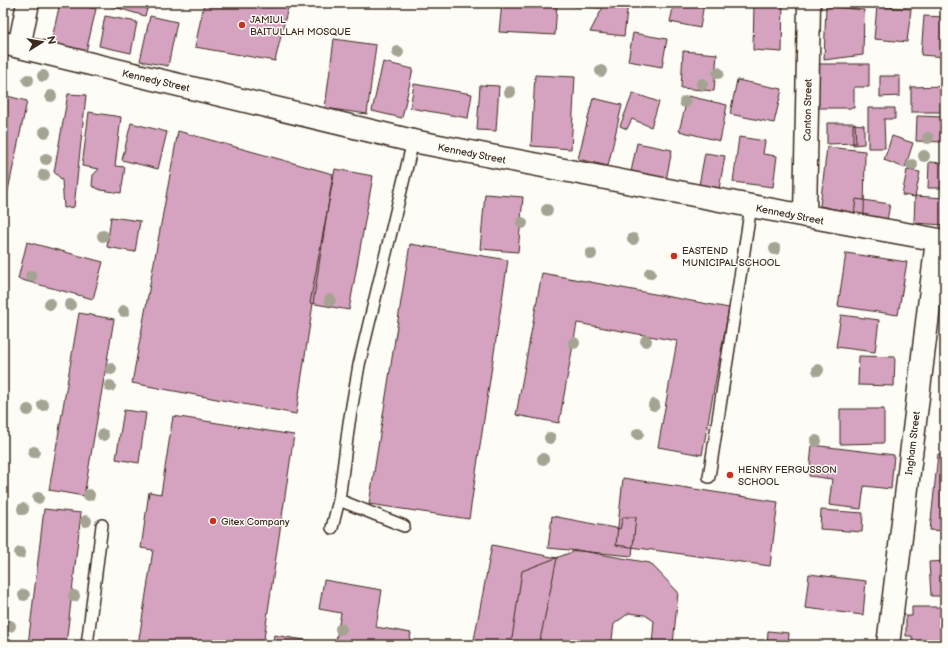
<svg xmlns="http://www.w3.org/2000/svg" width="948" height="648" viewBox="0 0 948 648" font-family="'Balsamiq Sans',sans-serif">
  <rect width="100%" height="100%" fill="#fdfcf7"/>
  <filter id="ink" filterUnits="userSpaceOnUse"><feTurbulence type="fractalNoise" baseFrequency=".025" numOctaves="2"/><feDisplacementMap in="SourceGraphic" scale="8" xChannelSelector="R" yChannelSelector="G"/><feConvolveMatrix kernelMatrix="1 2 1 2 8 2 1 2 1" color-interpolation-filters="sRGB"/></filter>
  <g filter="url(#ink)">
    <path fill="#d5a3bf" stroke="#3b2a1e" d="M60,3H71L96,9L86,52L51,43Z
      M112,3H149L145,16L111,6Z
      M204,3H289L275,61L195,47Z
      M502,3H557L555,35L499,32Z
      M574,3H600V8L573,6Z
      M605,3H628L624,36L590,32Z
      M674,3H704L700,28L670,22Z
      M754,3H783L782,52L753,50Z
      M826,6L864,10L863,55L824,60Z
      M877,6L911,9L907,42L874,39Z
      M105,16L137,22L131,53L99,46Z
      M150,16L177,22L168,66L140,61Z
      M924,16L945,17V57L921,55Z
      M633,33L667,39L662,67L628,61Z
      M334,39L376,45L367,114L325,108Z
      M683,51L717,54L714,91L681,88Z
      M383,62L413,69L402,118L372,111Z
      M817,64H869V87H854V108H817Z
      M535,75L575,77L571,149L531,146Z
      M880,76H900V96L880,97Z
      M737,80L782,89L774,123L730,114Z
      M414,84L472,94L468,118L410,108Z
      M480,85L499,86L496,131L477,130Z
      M945,86V112H911V87Z
      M633,93L659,102L651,127L632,119L627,129L620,126Z
      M68,94L86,95L74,207L64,208L62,180L54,172Z
      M3,95L27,101L3,214Z
      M688,96L727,105L720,141L679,131Z
      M593,98L622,105L608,166L578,159Z
      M868,108H895V119H884L885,148H868Z
      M89,112L121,117L115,166L125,167L121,193L101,190L92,186L93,175L99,169L82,166Z
      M917,116L944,117V142L916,141Z
      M131,123L167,132L158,169L122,160Z
      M827,123H855L856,143L827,144Z
      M853,124L864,125V144L853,145Z
      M178,131L333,174L296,414L132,383Z
      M892,136L913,143L905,168L884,160Z
      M739,137L765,141L763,154L777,156L773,187L733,182Z
      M637,143L672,150L666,180L631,172Z
      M827,147L865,151L864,215L820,206Z
      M705,153L725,156L719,189L699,185Z
      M929,162L944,163L943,188H928Z
      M335,169L373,176L349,310L310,303Z
      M907,170L920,172L915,197L902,195Z
      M485,194L523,197L518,252L480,249Z
      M915,196L945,198L944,225L914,223Z
      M856,199L890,204L887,221L854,215Z
      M111,217L140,221L135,252L107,247Z
      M27,242L103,262L93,299L18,279Z
      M410,244L508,260L469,519L369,504Z
      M846,253L907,262L898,315L838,306Z
      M542,273L729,308L702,455L658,447L677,341L577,323L559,423L516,415Z
      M79,313L114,319L84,496L49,490Z
      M841,315L879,320L875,352L836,347Z
      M859,356L895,357L894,386L858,385Z
      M840,409H884V443L840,444Z
      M124,410L146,413L139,463L116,459Z
      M173,416L294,435L263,645H138L153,550L141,548L149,492L161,494Z
      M812,445L894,455L891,489L864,486L861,509L829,505L832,479L809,476Z
      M938,454H945V531L930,530Z
      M623,478L778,502L770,566L616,545Z
      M44,509L81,513L66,645H28Z
      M821,510L863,513L862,532L820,529Z
      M552,516L620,529L623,517H636L632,556L548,548Z
      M492,545L557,558L539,645H473Z
      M577,550L650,563L678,592L673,645H652L654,621L645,615L629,613L614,624L612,639L617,645H511L522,571Z
      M945,561V596H931L929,562Z
      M809,574L866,581L863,615L805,608Z
      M324,580L382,590L376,627L411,633L409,645H335L341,613L319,609Z
      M912,607H945V645H912V636H906V616H912Z
      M768,631L789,633L788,645H767Z
      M274,635L334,645H272Z"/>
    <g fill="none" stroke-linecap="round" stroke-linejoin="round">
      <g stroke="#3b2a1e" stroke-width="14">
        <path id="service" d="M709,477L751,206
          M339,500L349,423L359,365L413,141
          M332,528L339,500L404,526
          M87,645L102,525"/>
      </g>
      <g stroke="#3b2a1e" stroke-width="25">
        <path id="minor" d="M3,43L413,141L751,206L945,241
          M19,47L28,3
          M805,216L809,3
          M888,645L937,240"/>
      </g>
      <use href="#service" stroke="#fdfcf7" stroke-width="11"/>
      <use href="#minor" stroke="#fdfcf7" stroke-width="22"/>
    </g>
    <g fill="#a5a392">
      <circle cx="398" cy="52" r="6"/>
      <circle cx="601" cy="71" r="6"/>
      <circle cx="718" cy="73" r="6"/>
      <circle cx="43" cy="76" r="6"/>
      <circle cx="28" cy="80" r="6"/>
      <circle cx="702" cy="84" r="6"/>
      <circle cx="510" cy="92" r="6"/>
      <circle cx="51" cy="96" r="6"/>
      <circle cx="685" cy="102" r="6"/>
      <circle cx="45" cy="132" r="6"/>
      <circle cx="928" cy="138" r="6"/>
      <circle cx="924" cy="156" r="6"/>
      <circle cx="46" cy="159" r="6"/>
      <circle cx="912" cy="165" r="6"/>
      <circle cx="44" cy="175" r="6"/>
      <circle cx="547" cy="210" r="6"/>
      <circle cx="522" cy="223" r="6"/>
      <circle cx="103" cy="236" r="6"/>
      <circle cx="633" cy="239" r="6"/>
      <circle cx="775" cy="249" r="6"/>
      <circle cx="591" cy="254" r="6"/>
      <circle cx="650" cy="273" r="6"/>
      <circle cx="31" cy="276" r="6"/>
      <circle cx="330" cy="300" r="6"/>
      <circle cx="50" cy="304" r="6"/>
      <circle cx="70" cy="305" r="6"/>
      <circle cx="124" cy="311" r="6"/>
      <circle cx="646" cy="341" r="6"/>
      <circle cx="574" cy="343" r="6"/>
      <circle cx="111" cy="369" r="6"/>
      <circle cx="818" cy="370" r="6"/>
      <circle cx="110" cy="386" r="6"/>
      <circle cx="43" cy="405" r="6"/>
      <circle cx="654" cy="405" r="6"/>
      <circle cx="28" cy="410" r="6"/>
      <circle cx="638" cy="434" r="6"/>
      <circle cx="103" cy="435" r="6"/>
      <circle cx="550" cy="438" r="6"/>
      <circle cx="816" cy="441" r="6"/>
      <circle cx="34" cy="452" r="6"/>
      <circle cx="543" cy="459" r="6"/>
      <circle cx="89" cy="495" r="6"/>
      <circle cx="38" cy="498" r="6"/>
      <circle cx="23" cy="509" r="6"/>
      <circle cx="86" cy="521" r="6"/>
      <circle cx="20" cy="553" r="6"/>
      <circle cx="24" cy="595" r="6"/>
      <circle cx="74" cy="596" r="6"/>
      <circle cx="10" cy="626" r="6"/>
      <circle cx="341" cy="629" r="6"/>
    </g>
  </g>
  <g fill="#c8321e" stroke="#fdfcf7" stroke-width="1.5">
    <circle cx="242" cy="25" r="4"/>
    <circle cx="674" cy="256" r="4"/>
    <circle cx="730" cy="475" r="4"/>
    <circle cx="213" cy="521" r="4"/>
  </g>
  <g text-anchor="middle" stroke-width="3" stroke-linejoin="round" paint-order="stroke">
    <g font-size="10" fill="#3b2a1e" stroke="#fdfcf7" text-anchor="start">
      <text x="250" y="23">JAMIUL<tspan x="250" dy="12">BAITULLAH MOSQUE</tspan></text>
      <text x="682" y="254">EASTEND<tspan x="682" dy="12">MUNICIPAL SCHOOL</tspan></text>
      <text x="738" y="473">HENRY FERGUSSON<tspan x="738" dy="12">SCHOOL</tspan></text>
      <text x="221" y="525">Gitex Company</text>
    </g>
    <g font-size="10" fill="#3b2a1e" stroke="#fdfcf7">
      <text transform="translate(156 80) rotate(13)" y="4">Kennedy Street</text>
      <text transform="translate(807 110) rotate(-89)" y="4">Canton Street</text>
      <text transform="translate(472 153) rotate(11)" y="4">Kennedy Street</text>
      <text transform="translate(790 214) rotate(11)" y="4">Kennedy Street</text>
      <text transform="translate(912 443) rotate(-83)" y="4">Ingham Street</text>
    </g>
  </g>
  <rect width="948" height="648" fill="none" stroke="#fdfcf7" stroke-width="16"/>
  <rect x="8" y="8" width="932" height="632" fill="none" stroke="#3b2a1e" stroke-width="1.5" filter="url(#ink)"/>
  <g transform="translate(42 42) rotate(79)" stroke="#fdfcf7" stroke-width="3" paint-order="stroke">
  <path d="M0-3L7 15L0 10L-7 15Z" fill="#3b2a1e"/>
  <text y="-6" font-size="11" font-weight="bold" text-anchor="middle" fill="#3b2a1e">N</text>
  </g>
</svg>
